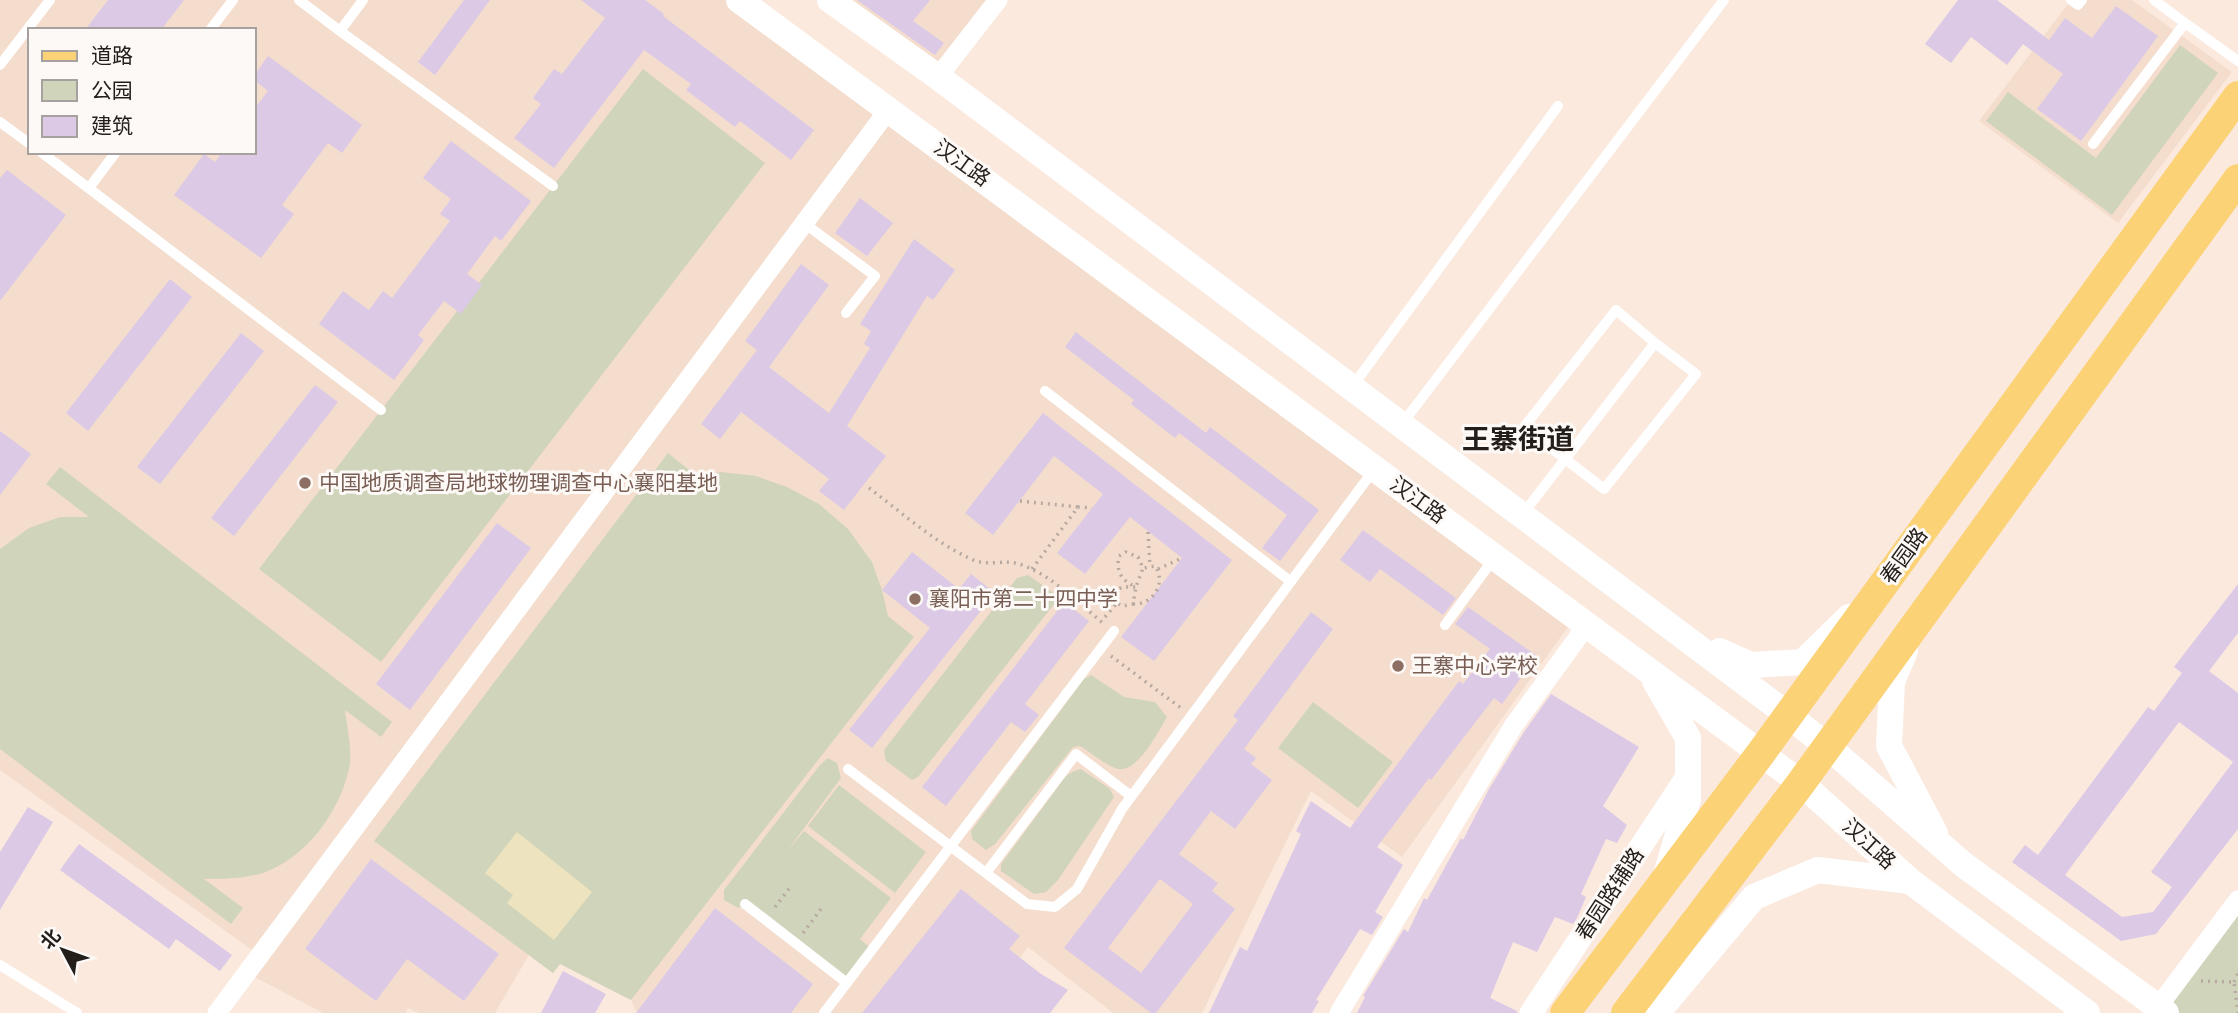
<svg xmlns="http://www.w3.org/2000/svg" width="2238" height="1013" viewBox="0 0 2238 1013" font-family="'PT Sans','Noto Sans SC',sans-serif">
  <rect width="100%" height="100%" fill="#fbe9de"/>
  <path fill="#f5ddcd" fill-rule="evenodd" d="M0,0H739L1576,616L1402,857L1311,791L1202,1013H1113L1028,947L978,1013H637L631,1000L560,964L553,973L529,955L495,1013H419L408,1008L406,1013H323L247,973L259,955L0,770ZM30,30H254V152H30Z
    M830,0H998L938,77Z
    M2071,0H2132L2232,72L2118,223L1979,121Z"/>
  <path fill="#d0d4bb" d="M2180,45L2218,73L2112,215L1986,121L2008,92L2096,158Z
    M643,69L765,163L381,662L259,569Z
    M668,453L699,478L721,472L756,476L787,487L819,504L848,529L872,562L882,590L888,616L914,637L631,1000L560,964L553,973L374,841Z
    M60,467L392,722L381,737L345,710C347,729 353,751 349,769C339,813 306,858 263,873C243,879 224,879 204,879L243,908L231,924L0,749V549L29,528L60,517H89L46,484Z
    M1028,575L1055,594V603L918,777L912,780L886,761L884,750L1017,578Z
    M1091,675L1124,697L1155,702L1167,717C1158,732 1138,772 1119,769C1109,768 1089,751 1080,746L1073,747L995,844L986,850L972,839L971,831L1084,679Z
    M1313,702L1393,762L1358,808L1278,748Z
    M828,758L837,763L841,778L788,850L804,831L891,898L860,939L873,950L847,983L745,904L738,908L724,900V890L820,765Z
    M1081,769L1110,789L1114,797L1058,880L1046,892L1034,894L1001,871V864L1066,776L1074,771Z
    M839,785L926,852L895,893L808,826Z
    M2238,900V1013H2166Z"/>
  <path fill="#ede3be" d="M517,832L592,892L554,940L507,903L513,895L485,873Z"/>
  <path fill="#dbc9e6" fill-rule="evenodd" d="M108,0H184L161,30H85Z
    M464,0H490L435,75L418,62Z
    M581,0H645L664,14L663,16L814,130L791,160L740,121L735,127L686,90L691,84L644,50L554,168L514,138L541,104L533,98L554,69L562,74L605,18Z
    M857,0H930L913,21L944,43L935,55Z
    M1958,0H1997L2049,40L2065,18L2092,38L2116,6L2158,36L2081,141L2037,109L2063,74L2023,44L2007,65L1971,37L1951,63L1925,44Z
    M268,56L362,125L342,153L328,143L282,205L294,214L261,258L174,195L204,154L215,162L222,152H254V109L268,91L254,80V76Z
    M451,141L531,201L501,241L495,236L467,274L482,285L461,314L444,301L418,335L424,340L394,380L319,324L343,291L369,310L383,291L392,298L450,221L440,214L451,199L423,178Z
    M7,170L66,215L0,301V178Z
    M860,198L893,223L867,256L835,233Z
    M914,239L955,270L933,300L927,296L847,426L886,456L844,510L819,491L829,479L741,412L720,439L701,424L757,350L745,341L801,264L829,285L769,367L829,413L870,348L864,344L871,331L860,324Z
    M170,279L192,297L88,431L66,413Z
    M1076,332L1206,433L1210,427L1319,510L1280,561L1262,548L1287,515L1179,433L1175,438L1131,404L1134,400L1065,347Z
    M241,333L264,351L160,484L137,467Z
    M315,385L338,402L234,536L211,518Z
    M1043,413L1232,560L1154,661L1121,637L1182,558L1130,517L1085,574L1057,553L1103,494L1054,456L993,535L965,513Z
    M0,431L31,454L0,495Z
    M497,523L531,548L410,710L376,684Z
    M1363,530L1456,598L1443,615L1380,569L1370,582L1340,560Z
    M912,552L959,589L971,574L995,593L872,748L849,730L930,628L882,590Z
    M2238,584V633L2209,671L2238,693V829L2156,934L2121,941L2012,862L2025,845L2038,855L2148,707L2154,711L2182,673L2174,667ZM2179,722L2233,762L2151,872L2172,887L2153,912L2122,917L2065,875Z
    M1064,602L1089,621L1025,704L1039,715L1025,732L1011,722L946,806L922,787Z
    M1468,607L1537,656L1502,704L1494,698L1431,780L1429,778L1377,847L1403,865L1375,912L1383,917L1372,935L1360,929L1316,1000L1319,1001L1312,1013H1209L1240,947L1247,951L1301,834L1296,831L1311,801L1350,828L1459,681L1463,684L1490,649L1455,624Z
    M1311,612L1333,629L1244,749L1256,758L1251,764L1272,780L1235,829L1211,811L1179,854L1218,883L1212,891L1235,909L1156,1013H1151L1064,948L1238,720L1233,716ZM1160,879L1193,904L1141,973L1108,948Z
    M1551,694L1639,747L1603,806L1627,825L1617,843L1606,839L1581,894L1586,897L1577,918L1573,924L1555,917L1537,952L1513,942L1490,998L1517,1011V1013H1357L1365,997L1363,996L1404,929L1408,932L1424,898L1427,900L1461,838L1463,840L1489,789L1524,732Z
    M28,807L53,822L0,910V852Z
    M79,844L232,955L220,971L176,939L169,949L60,870Z
    M371,859L499,954L464,1001L407,959L376,1001L305,949Z
    M961,889L1020,936L1009,949L1041,974L1068,990L1050,1013H862Z
    M715,908L813,984L791,1013H636Z
    M563,971L606,994L595,1013H541Z"/>
  <g fill="none" stroke-linecap="round" stroke-linejoin="round">
    <path stroke="#b7a9a0" stroke-width="3.5" stroke-dasharray="2 5" stroke-linecap="butt" d="M869,488C901,512 934,542 971,559C987,567 1004,559 1019,564C1051,574 1078,603 1103,623
      M1020,501L1078,507
      M1148,532L1150,567
      M1032,569L1078,507L1092,508
      M1158,569L1182,558
      M1133,604C1153,605 1167,583 1155,566L1144,568
      M1105,617L1117,603L1115,597L1117,590L1122,587H1136C1121,580 1116,572 1119,556L1126,552L1138,557L1143,568L1136,587L1133,604L1123,606L1117,603
      M1111,656L1181,708
      M775,907L791,886
      M803,933L821,909
      M2201,981L2234,982L2238,1013
      M2234,982L2238,973"/>
    <path stroke="#fff" stroke-width="10" d="M299,0L340,31
      M363,0L340,31L553,186
      M2071,0L2078,5L2082,0
      M2185,23L2238,61
      M210,30L233,0
      M0,65L50,0
      M0,122L30,144
      M2093,144L2185,23L2154,0
      M41,152L381,410
      M89,188L116,152
      M804,223L875,276L846,313
      M1352,387L1558,106
      M1045,391L1290,581
      M1402,424L1724,0
      M1522,515L1655,343L1696,374L1604,489L1524,427L1616,310L1655,343
      M1445,625L1495,557
      M848,769L1027,904L1055,907L1077,889L1122,809L1373,471
      M986,873L1076,754L1131,796
      M745,904L847,983
      M0,965L77,1013
      M824,1013L1114,631"/>
    <path stroke="#fff" stroke-width="19" d="M938,77L998,0
      M2158,1007L2238,900
      M217,1013L889,109
      M1339,1013L1514,725L1587,625"/>
    <path stroke="#fff" stroke-width="23" d="M1531,1013L1688,775"/>
    <path stroke="#fff" stroke-width="26" d="M739,0L1801,783L1910,881L2087,1013
      M830,0L938,77L1788,715L1827,746L1964,865L2166,1013
      M1720,651L1751,665L1803,662L1849,617
      M1905,651L1892,682L1889,746L1935,833
      M1655,681L1688,738V799L1666,875
      M1657,1013L1754,897L1818,870L1910,881"/>
    <path stroke="#fbd275" stroke-width="30" d="M1565,1013L1761,753L2238,96
      M1626,1013L1801,783L2238,179"/>
  </g>
  <g fill="#8d6e63" stroke="#fdf9f7" stroke-width="2.5">
    <circle cx="305" cy="483" r="7"/>
    <circle cx="915" cy="599" r="7"/>
    <circle cx="1398" cy="666" r="7"/>
  </g>
  <g text-anchor="middle" stroke-width="6" stroke-linejoin="round" paint-order="stroke">
    <g font-size="21" fill="#241e1a" stroke="#fdf9f7">
      <text transform="translate(962 163) rotate(36)" y="7">汉江路</text>
      <text transform="translate(1418 500) rotate(36)" y="7">汉江路</text>
      <text transform="translate(1904 556) rotate(-54)" y="7">春园路</text>
      <text transform="translate(1869 844) rotate(42)" y="7">汉江路</text>
      <text transform="translate(1610 894) rotate(-57)" y="7">春园路辅路</text>
    </g>
    <g font-size="21" fill="#785e54" stroke="#fdf9f7" text-anchor="start">
      <text x="319" y="490">中国地质调查局地球物理调查中心襄阳基地</text>
      <text x="929" y="606">襄阳市第二十四中学</text>
      <text x="1412" y="673">王寨中心学校</text>
    </g>
    <g font-size="28" font-weight="bold" fill="#241e1a" stroke="#fdf9f7">
      <text x="1518" y="449">王寨街道</text>
    </g>
  </g>
  <rect x="28" y="28" width="228" height="126" fill="#fdf9f7" stroke="#a6a19f" stroke-width="2"/>
  <rect x="42" y="51" width="35" height="10" fill="#fbd275" stroke="#a6a19f" stroke-width="2"/>
  <text x="91" y="63" font-size="21" fill="#241e1a">道路</text>
  <rect x="42" y="80" width="35" height="21" fill="#d0d4bb" stroke="#a6a19f" stroke-width="2"/>
  <text x="91" y="98" font-size="21" fill="#241e1a">公园</text>
  <rect x="42" y="116" width="35" height="21" fill="#dbc9e6" stroke="#a6a19f" stroke-width="2"/>
  <text x="91" y="133" font-size="21" fill="#241e1a">建筑</text>
  <g transform="translate(63 950) rotate(311)" stroke="#fdf9f7" stroke-width="5" paint-order="stroke">
  <path d="M0-5L12 26L0 18L-12 26Z" fill="#241e1a"/>
  <text y="-10" font-size="19" font-weight="bold" text-anchor="middle" fill="#241e1a">北</text>
  </g>
</svg>
